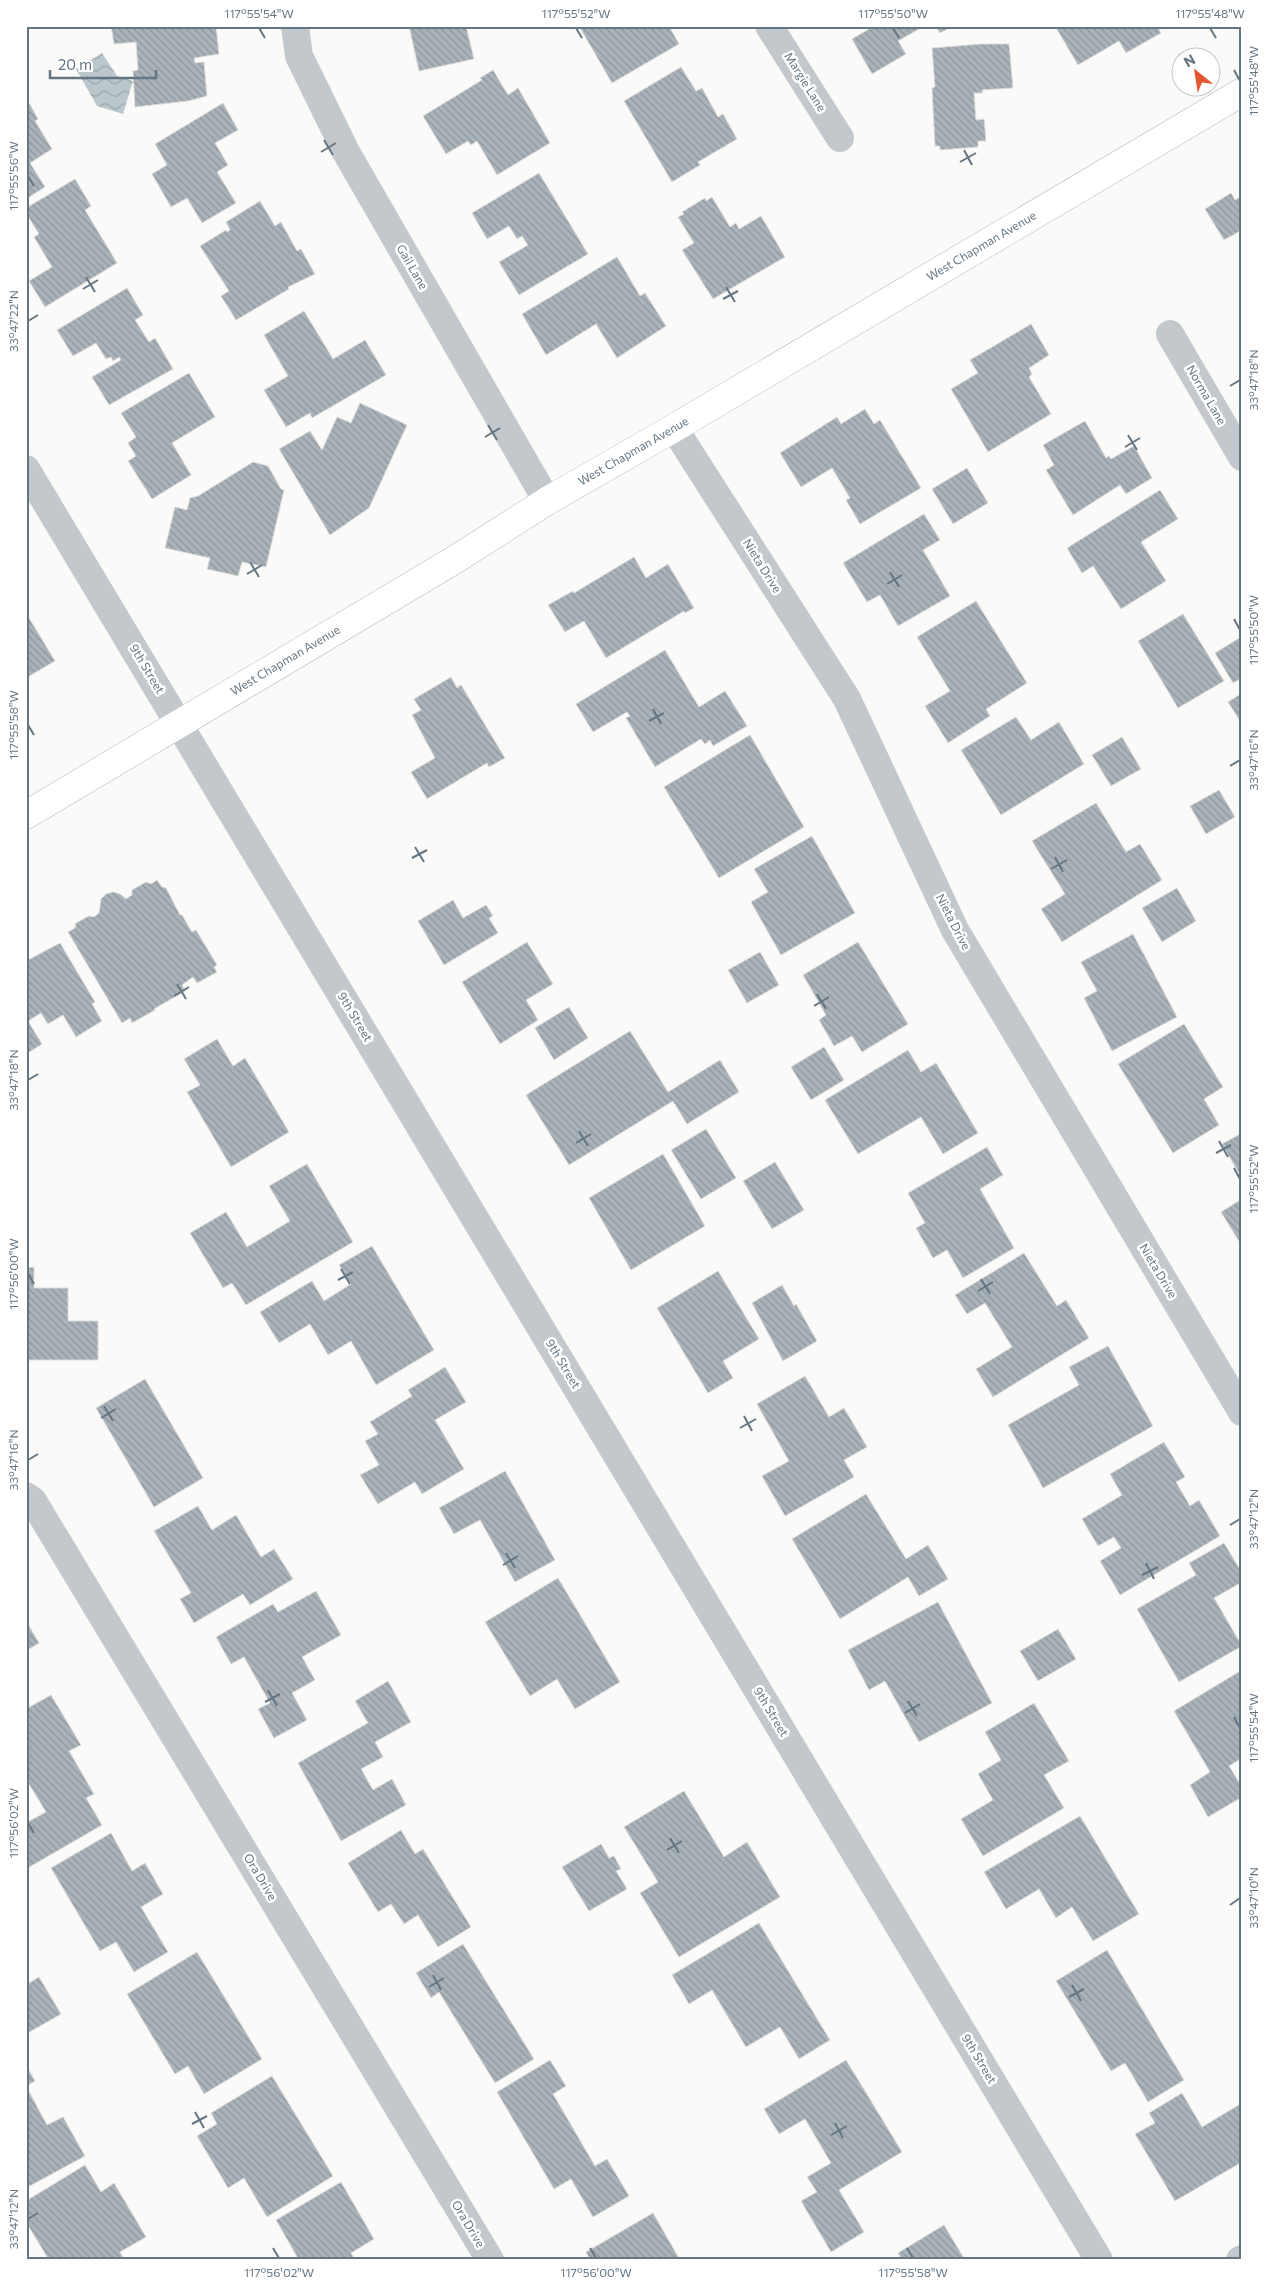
<svg xmlns="http://www.w3.org/2000/svg" width="1268" height="2286" viewBox="0 0 1268 2286" font-family="Commissioner,sans-serif">
  <defs>
    <pattern id="water-waves" width="16" height="10" patternUnits="userSpaceOnUse" patternTransform="scale(1.25)"><rect width="16" height="10" fill="#bbc7cb"/><path d="M0 5q4-4 8 0t8 0" fill="none" stroke="#9ca6aa"/></pattern>
    <pattern id="building-back-hatch" width="6" height="6" patternUnits="userSpaceOnUse" patternTransform="scale(1.25)"><rect width="6" height="6" fill="#aab3b9"/><path d="M-1 5l2 2M0 0l6 6M5-1l2 2" fill="none" stroke="#8e969c"/></pattern>
  </defs>
  <rect width="100%" height="100%" fill="#fafaf8"/>
  <path fill="url(#water-waves)" d="M102,53L117,76L133,81L123,114L97,106L76,69Z"/>
  <path fill="url(#building-back-hatch)" stroke="#dcdcda" d="M111,26H216L219,54L194,58L195,63L204,62L207,96L188,101L135,107L133,71L138,70L136,42L114,44Z
    M409,26H466L474,59L419,71Z
    M579,26H669L679,44L612,83Z
    M874,26H924L898,41L906,54L872,74L852,39Z
    M936,26H953L940,33Z
    M1055,26H1157L1161,33L1126,53L1119,41L1078,65Z
    M981,44H1009L1013,88L982,90L983,93H974L976,120L984,119L986,141H978V147L940,150V146H935L932,88L935,87L932,48Z
    M681,67L696,91L702,88L718,117L723,114L737,139L698,162L700,165L672,182L624,101Z
    M493,70L508,95L518,88L550,143L497,175L477,141L471,145L468,141L446,154L423,116L482,80L480,78Z
    M29,103L38,119L35,121L52,149L30,163L45,187L26,199V105Z
    M223,103L238,130L215,143L228,165L217,172L236,203L202,223L187,198L171,207L152,174L167,165L155,144Z
    M539,173L588,254L519,295L499,262L528,245L522,236L517,239L509,226L487,239L472,213Z
    M75,179L91,206L85,210L117,263L45,307L29,281L52,267L34,237L39,234L26,213V208Z
    M1231,193L1235,200L1242,196V230L1224,240L1205,209Z
    M712,197L730,227L736,223L739,229L761,216L785,257L713,299L682,250L694,243L678,217L684,214L682,212L705,198L706,201Z
    M260,201L275,226L281,222L297,251L301,249L315,274L288,287L289,289L236,320L221,296L229,291L200,246L226,230L227,232L230,230L226,222Z
    M617,257L640,296L645,293L666,326L617,358L596,324L546,355L522,314Z
    M127,288L143,315L135,320L149,342L155,338L173,369L109,405L92,377L121,360L119,357L113,361L111,357L106,359L96,343L73,356L57,330Z
    M304,311L333,359L365,340L386,375L312,418L310,413L286,427L264,390L288,376L264,335Z
    M1031,324L1049,355L1029,368L1032,374L1029,377L1051,414L988,452L951,389L978,373L970,360Z
    M189,373L215,417L172,443L191,475L152,499L128,461L136,456L128,443L136,437L121,413Z
    M360,403L407,425L369,508L330,535L279,449L310,431L322,450L337,417L351,423Z
    M865,409L874,424L880,420L921,488L860,524L846,500L850,498L832,468L801,487L780,453L837,417L841,424Z
    M1085,421L1106,458L1109,456L1111,459L1134,446L1152,478L1126,494L1120,485L1073,515L1046,470L1054,465L1043,445Z
    M253,462L268,466L281,489L284,490L266,567L242,562L238,576L207,569L210,558L165,548L175,507L187,510L190,498L198,496Z
    M967,468L988,503L953,524L932,489Z
    M1160,490L1178,519L1141,542L1166,581L1121,609L1093,566L1082,573L1067,548Z
    M924,514L940,540L923,550L950,596L898,626L880,595L867,602L843,563Z
    M634,557L646,578L668,564L694,608L685,613L684,611L606,658L584,621L565,632L548,605L573,591L574,593Z
    M976,601L1027,683L986,709L990,716L948,743L925,706L950,691L917,637Z
    M26,613L55,661L26,678Z
    M1183,614L1224,681L1178,708L1138,641Z
    M1241,637L1242,678L1233,683L1215,653Z
    M665,650L699,707L725,691L747,726L713,746L710,740L705,744L701,739L655,767L626,718L630,716L627,712L593,732L576,704Z
    M451,677L457,688L461,685L505,758L489,767L487,763L427,799L411,772L435,758L412,715L421,710L414,699Z
    M1242,693V724L1228,702Z
    M1016,717L1031,740L1059,722L1084,764L1001,815L961,750Z
    M750,735L804,827L719,878L664,787Z
    M1122,737L1141,769L1111,786L1092,755Z
    M1219,790L1235,817L1206,834L1190,806Z
    M1096,803L1126,852L1140,844L1162,880L1062,942L1041,909L1065,894L1032,841Z
    M812,836L855,913L781,955L751,902L768,892L754,869Z
    M157,880L162,887L166,888L180,915H182L192,932L196,930L217,965L214,967L217,972L197,983L193,977L182,985L185,991L154,1009L155,1010L132,1023L130,1018L122,1023L68,932L75,928L76,923L89,916L94,917L99,913L101,899L106,894L113,892L120,894L126,899L132,895V890L146,882L151,884Z
    M1177,888L1196,921L1162,942L1142,908Z
    M453,900L463,918L486,905L493,916L489,918L498,933L444,965L418,921Z
    M1133,934L1177,1017L1112,1051L1084,998L1097,991L1081,962Z
    M527,942L553,984L526,1000L538,1020L500,1044L462,982Z
    M858,942L908,1024L862,1052L852,1036L834,1046L819,1020L826,1015L803,975Z
    M60,943L95,1002L92,1004L102,1021L76,1037L63,1015L48,1024L41,1013L28,1021L42,1044L26,1054V961Z
    M760,952L779,985L747,1003L728,970Z
    M569,1007L588,1038L554,1060L535,1028Z
    M1184,1024L1223,1087L1204,1099L1219,1125L1173,1153L1118,1064Z
    M630,1031L668,1092L720,1060L739,1092L687,1124L673,1101L569,1165L526,1095Z
    M217,1039L233,1066L245,1058L289,1132L231,1167L187,1092L200,1085L184,1059Z
    M824,1047L844,1080L811,1100L791,1067Z
    M908,1050L921,1072L936,1063L978,1133L943,1154L921,1117L858,1154L825,1100Z
    M706,1129L736,1178L701,1199L671,1150Z
    M1242,1133V1171L1239,1173L1222,1144Z
    M987,1147L1003,1175L980,1189L1014,1248L963,1278L947,1250L933,1258L916,1228L925,1223L908,1193Z
    M663,1154L705,1226L631,1270L589,1198Z
    M775,1162L804,1210L772,1229L743,1181Z
    M307,1164L353,1242L246,1305L232,1283L223,1288L190,1233L226,1212L247,1247L290,1221L269,1186Z
    M1242,1199V1246L1221,1212Z
    M372,1246L434,1350L376,1385L351,1341L328,1355L310,1324L279,1343L260,1312L312,1281L324,1301L351,1284L339,1265Z
    M1024,1253L1057,1306L1066,1300L1089,1338L993,1397L976,1369L1012,1347L985,1303L967,1314L955,1295Z
    M34,1267V1288H68V1321H98V1360H26V1268Z
    M718,1271L759,1339L723,1361L733,1378L708,1393L657,1308Z
    M782,1285L794,1306L796,1304L817,1341L783,1361L752,1303Z
    M1108,1346L1153,1426L1043,1488L1008,1425L1079,1385L1069,1367Z
    M445,1367L466,1402L435,1420L464,1469L422,1494L415,1482L378,1504L360,1475L379,1465L365,1441L378,1434L370,1422L412,1396L408,1390Z
    M805,1376L829,1417L844,1408L867,1447L844,1460L854,1477L785,1516L762,1476L789,1461L757,1404Z
    M145,1379L203,1478L154,1507L96,1408Z
    M1164,1442L1185,1477L1176,1482L1190,1506L1199,1500L1220,1536L1120,1595L1100,1561L1121,1548L1114,1537L1098,1546L1082,1519L1122,1495L1110,1474Z
    M505,1471L555,1560L515,1582L480,1520L454,1534L439,1508Z
    M866,1494L906,1559L928,1545L948,1579L919,1596L908,1577L840,1619L792,1539Z
    M198,1506L212,1530L236,1515L261,1557L274,1549L293,1579L250,1605L243,1594L194,1623L180,1599L191,1593L154,1531Z
    M1224,1543L1242,1573V1582L1214,1598L1242,1646L1179,1682L1137,1609L1196,1575L1189,1563Z
    M558,1578L620,1682L575,1709L557,1679L530,1696L485,1622Z
    M316,1591L341,1635L302,1657L315,1680L292,1693L307,1720L274,1738L258,1709L270,1703L244,1657L231,1664L216,1637L273,1604L278,1612Z
    M938,1602L992,1703L919,1742L885,1681L869,1690L848,1650Z
    M26,1621L39,1643L26,1651Z
    M1058,1629L1076,1659L1038,1681L1020,1651Z
    M1242,1670V1758L1229,1766L1242,1787V1797L1208,1817L1190,1785L1210,1772L1174,1711Z
    M388,1681L411,1722L375,1742L383,1757L361,1769L373,1790L392,1779L406,1805L341,1841L298,1763L368,1723L355,1701Z
    M51,1695L81,1745L69,1751L94,1794L86,1798L102,1825L26,1869V1823L46,1812L26,1779V1709Z
    M1034,1703L1069,1761L1044,1775L1064,1808L983,1856L961,1819L993,1800L978,1774L1001,1760L985,1732Z
    M684,1791L724,1857L747,1842L780,1897L679,1957L640,1893L658,1882L624,1827Z
    M1080,1816L1139,1914L1093,1941L1072,1907L1056,1918L1039,1889L1006,1909L984,1872Z
    M401,1830L415,1854L423,1849L471,1927L438,1947L418,1915L404,1924L391,1904L378,1912L348,1863Z
    M111,1833L132,1871L145,1863L163,1894L141,1907L168,1952L134,1972L116,1942L100,1951L51,1868Z
    M601,1844L609,1858L614,1856L621,1869L616,1871L627,1889L589,1911L562,1867Z
    M759,1923L830,2040L799,2059L780,2027L746,2047L712,1990L689,2004L672,1975Z
    M463,1944L534,2059L495,2083L439,1992L431,1998L416,1973Z
    M1107,1950L1184,2080L1148,2102L1125,2063L1111,2071L1056,1981Z
    M197,1952L262,2059L204,2094L188,2066L175,2074L127,1994Z
    M39,1977L61,2014L26,2034V1985Z
    M550,2060L566,2086L553,2094L595,2166L607,2159L629,2196L593,2217L571,2179L554,2189L497,2092Z
    M846,2060L902,2152L839,2190L864,2232L831,2252L801,2201L817,2192L807,2177L831,2163L805,2119L779,2134L764,2109Z
    M26,2065L35,2081L26,2086Z
    M272,2076L333,2176L267,2217L244,2178L228,2188L197,2136L217,2124L211,2113Z
    M26,2086L47,2125L63,2117L85,2156L26,2188Z
    M1182,2093L1202,2127L1242,2103V2162L1175,2201L1135,2134L1155,2123L1149,2113Z
    M85,2165L101,2192L114,2183L146,2237L120,2252L124,2260H49L26,2222V2201Z
    M341,2182L374,2239L351,2253L355,2260H299L276,2220Z
    M653,2213L680,2260H590L586,2252Z
    M944,2225L965,2260H902L898,2253Z"/>
  <g fill="none" stroke-linecap="round" stroke-linejoin="round">
    <g stroke="#b5babe" stroke-width="29">
      <g id="primary">
        <path id="s1" d="M26,815L456,559L547,501L674,428L1242,92"/>
      </g>
    </g>
    <path stroke="#c3c8cc" stroke-width="28" d="M295,26L299,56L346,152L547,501
      M769,26L840,138
      M1170,334L1242,457
      M674,428L847,699L955,930L1242,1412
      M26,1496L33,1501L490,2260
      M1240,2260L1242,2259"/>
    <path stroke="#c3c8cc" stroke-width="28" d="M26,469L1099,2260"/>
    <use href="#primary" stroke="#fff" stroke-width="28"/>
  </g>
  <path fill="none" stroke="#657683" stroke-width="2" d="M259,28L265,38M576,28L582,38M893,28L899,38M1210,28L1216,38M1234,70L1240,81M324,140L333,155M964,150L972,165M321,152L336,143M960,162L976,153M28,176L34,186M86,277L95,292M726,287L735,302M83,289L98,280M723,299L738,291M28,321L38,315M1230,386L1240,380M488,425L497,440M1128,435L1137,450M485,437L500,428M1125,447L1140,438M250,562L259,577M890,572L899,587M247,574L262,565M887,584L902,575M1234,619L1240,630M653,709L661,724M649,721L664,713M28,725L34,735M1230,766L1240,760M415,847L424,862M1055,857L1063,872M412,858L427,850M1051,869L1067,860M177,984L186,999M817,994L826,1009M174,996L189,987M814,1006L829,997M28,1080L38,1074M579,1131L588,1146M1219,1141L1228,1157M576,1143L591,1134M1216,1153L1231,1145M1234,1168L1240,1179M341,1269L350,1284M28,1274L34,1284M981,1279L990,1294M338,1280L353,1272M978,1291L993,1282M104,1406L113,1421M744,1416L752,1431M101,1418L116,1409M740,1428L756,1419M28,1460L38,1454M1230,1525L1240,1519M506,1553L515,1568M1146,1563L1154,1579M503,1565L518,1556M1142,1575L1158,1567M268,1690L277,1706M908,1701L917,1716M265,1702L280,1694M905,1713L920,1704M1234,1717L1240,1728M28,1823L34,1833M670,1838L679,1853M667,1850L682,1841M1230,1905L1240,1898M433,1975L441,1990M1072,1985L1081,2001M429,1987L444,1978M1069,1997L1084,1989M195,2112L204,2128M835,2123L843,2138M192,2124L207,2116M831,2135L847,2126M28,2219L38,2213M273,2248L279,2258M590,2248L596,2258M907,2248L913,2258"/>
  <g text-anchor="middle" stroke-width="5" stroke-linejoin="round" paint-order="stroke">
    <g font-size="12" fill="#657683" stroke="#fff">
      <text transform="translate(805 82) rotate(58)" y="4">Margie Lane</text>
      <text dy="4" stroke="none"><textPath href="#s1" startOffset="1112">West Chapman Avenue</textPath></text>
      <text transform="translate(412 267) rotate(60)" y="4">Gail Lane</text>
      <text transform="translate(1206 395) rotate(60)" y="4">Norma Lane</text>
      <text dy="4" stroke="none"><textPath href="#s1" startOffset="708">West Chapman Avenue</textPath></text>
      <text transform="translate(762 566) rotate(58)" y="4">Nieta Drive</text>
      <text dy="4" stroke="none"><textPath href="#s1" startOffset="302">West Chapman Avenue</textPath></text>
      <text transform="translate(147 669) rotate(59)" y="4">9th Street</text>
      <text transform="translate(953 922) rotate(63)" y="4">Nieta Drive</text>
      <text transform="translate(355 1017) rotate(59)" y="4">9th Street</text>
      <text transform="translate(1158 1271) rotate(59)" y="4">Nieta Drive</text>
      <text transform="translate(563 1364) rotate(59)" y="4">9th Street</text>
      <text transform="translate(771 1712) rotate(59)" y="4">9th Street</text>
      <text transform="translate(260 1877) rotate(59)" y="4">Ora Drive</text>
      <text transform="translate(979 2059) rotate(59)" y="4">9th Street</text>
      <text transform="translate(468 2224) rotate(59)" y="4">Ora Drive</text>
    </g>
  </g>
  <rect width="1268" height="2286" fill="none" stroke="#ffffff" stroke-width="55"/>
  <g transform="translate(1196 72) rotate(330)"><circle r="24" fill="#ffffff" stroke="#c1c8cd"/>
  <path d="M0-4L9 19L0 12L-9 19Z" fill="#e4572e"/>
  <text y="-8" font-size="14" font-weight="bold" text-anchor="middle" fill="#657683">N</text>
  </g>
  <path d="M50 70v8h106v-8" fill="none" stroke="#657683" stroke-width="2.5"/>
  <text x="58" y="70" font-size="15" fill="#657683" stroke="#ffffff" stroke-width="4" paint-order="stroke">20 m</text>
  <rect x="28" y="28" width="1212" height="2230" fill="none" stroke="#657683" stroke-width="2"/>
  <g font-size="12" text-anchor="middle" fill="#657683">
    <text x="259" y="18">117°55'54"W</text>
    <text x="576" y="18">117°55'52"W</text>
    <text x="893" y="18">117°55'50"W</text>
    <text x="1210" y="18">117°55'48"W</text>
    <text transform="translate(1254 81) rotate(-90)" y="4">117°55'48"W</text>
    <text transform="translate(14 176) rotate(-90)" y="4">117°55'56"W</text>
    <text transform="translate(14 321) rotate(-90)" y="4">33°47'22"N</text>
    <text transform="translate(1254 380) rotate(-90)" y="4">33°47'18"N</text>
    <text transform="translate(1254 630) rotate(-90)" y="4">117°55'50"W</text>
    <text transform="translate(14 725) rotate(-90)" y="4">117°55'58"W</text>
    <text transform="translate(1254 760) rotate(-90)" y="4">33°47'16"N</text>
    <text transform="translate(14 1080) rotate(-90)" y="4">33°47'18"N</text>
    <text transform="translate(1254 1179) rotate(-90)" y="4">117°55'52"W</text>
    <text transform="translate(14 1274) rotate(-90)" y="4">117°56'00"W</text>
    <text transform="translate(14 1460) rotate(-90)" y="4">33°47'16"N</text>
    <text transform="translate(1254 1519) rotate(-90)" y="4">33°47'12"N</text>
    <text transform="translate(1254 1728) rotate(-90)" y="4">117°55'54"W</text>
    <text transform="translate(14 1823) rotate(-90)" y="4">117°56'02"W</text>
    <text transform="translate(1254 1898) rotate(-90)" y="4">33°47'10"N</text>
    <text transform="translate(14 2219) rotate(-90)" y="4">33°47'12"N</text>
    <text x="279" y="2277">117°56'02"W</text>
    <text x="596" y="2277">117°56'00"W</text>
    <text x="913" y="2277">117°55'58"W</text>
  </g>
</svg>
